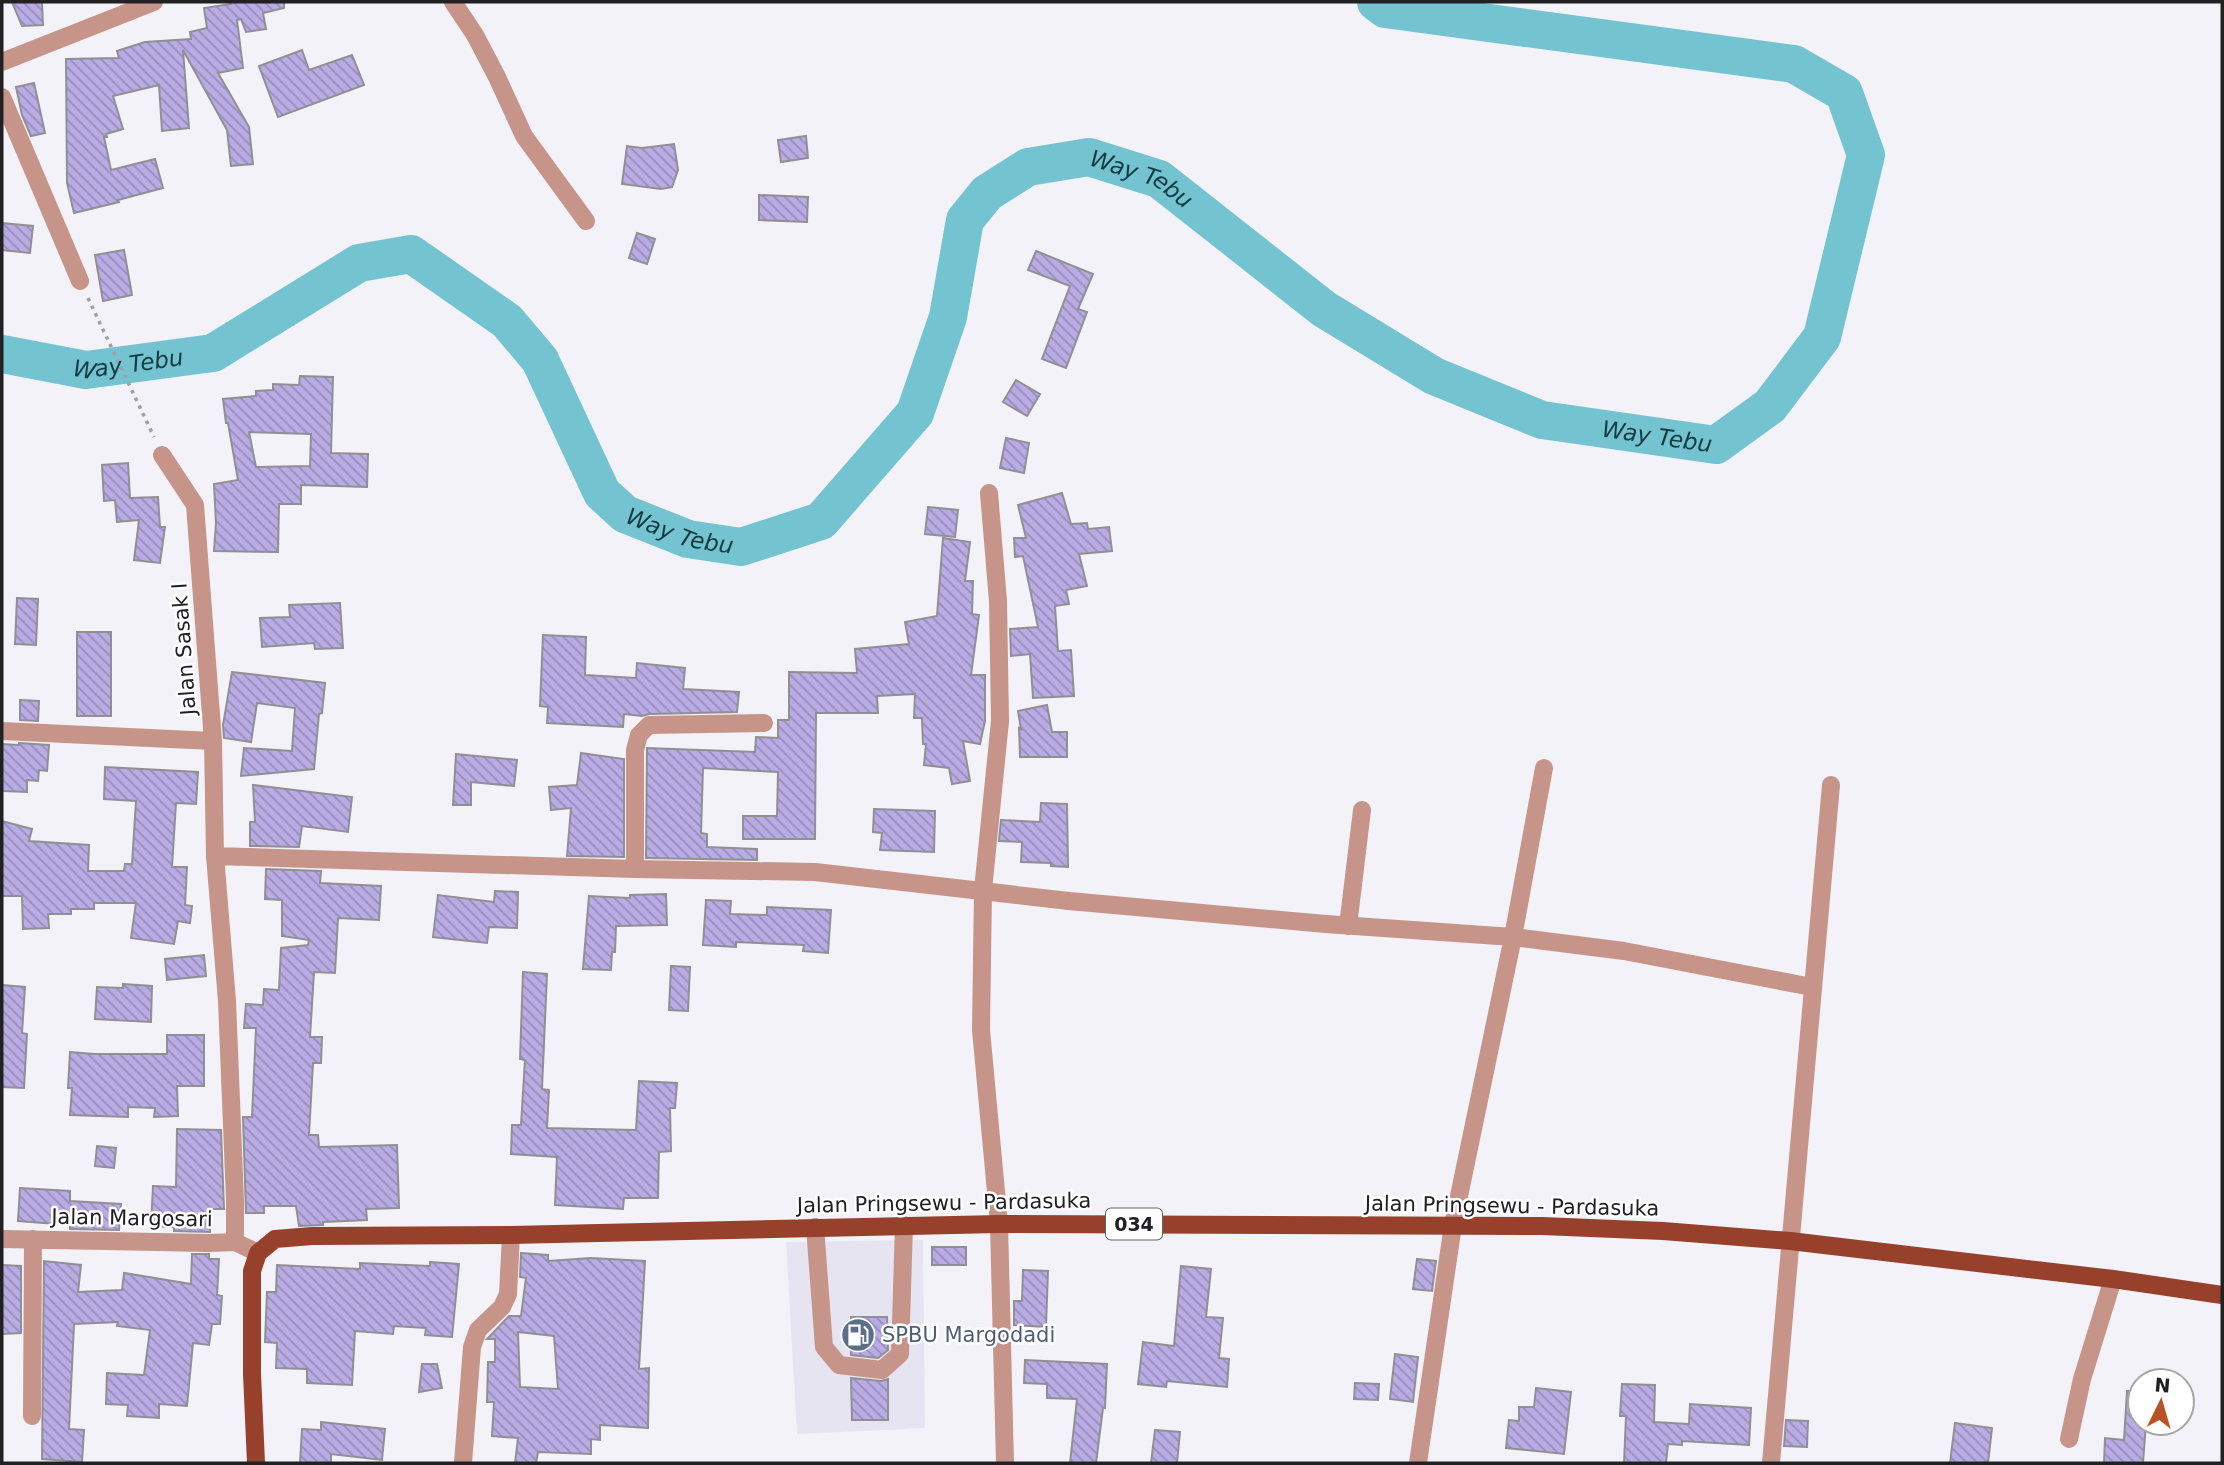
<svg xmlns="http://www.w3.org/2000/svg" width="2224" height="1465" viewBox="0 0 2224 1465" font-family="'DejaVu Sans',sans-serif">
  <defs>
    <pattern id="building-back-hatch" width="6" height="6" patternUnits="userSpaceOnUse" patternTransform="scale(1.75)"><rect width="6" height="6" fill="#b9ace5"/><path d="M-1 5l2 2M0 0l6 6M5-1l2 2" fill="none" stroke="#968cb9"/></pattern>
  </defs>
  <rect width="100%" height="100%" fill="#f3f2f8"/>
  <path fill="#e6e4f1" d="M923,1240L925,1428L797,1434L786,1242Z"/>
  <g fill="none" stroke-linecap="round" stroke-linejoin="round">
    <path stroke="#73c3d0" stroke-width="38" id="s1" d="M2,354L86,370L213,353L359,263L411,254L507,321L540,360L602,493L625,514L688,539L741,547L821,521L915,413L948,317L965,220L987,193L1028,167L1089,157L1159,179L1324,309L1434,376L1542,420L1716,445L1770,406L1822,337L1866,155L1844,93L1794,64L1385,9L1376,2"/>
  </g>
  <path fill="url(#building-back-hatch)" stroke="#908f94" stroke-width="2" fill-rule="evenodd" d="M12,2H42L43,25L22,26Z
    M230,2H284V8L263,13L266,29L246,32L241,19L237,20L243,68L218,73L249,127L253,164L231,166L227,130L183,50L189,128L162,131L159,85L113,96L123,129L106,134L107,137H104L111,170L155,159L163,188L118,200L119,202L74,213L67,183L66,59L119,58L117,51L145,42L191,39L190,32L207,28L204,8L231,4Z
    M302,50L309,70L352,55L364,85L278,117L259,66Z
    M34,83L45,133L31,136L22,115L16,87Z
    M806,136L808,158L781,162L778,140Z
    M674,144L678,170L672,187L661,189L622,184L627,146L642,148Z
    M759,195L808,197L807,222L759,220Z
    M2,223L33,226L30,253L2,250Z
    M637,233L655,239L647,264L629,258Z
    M124,250L132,295L103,301L95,255Z
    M1036,251L1093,274L1078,309L1087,312L1066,368L1042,359L1070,286L1028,270Z
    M300,376L333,377L331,453L368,454L367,487L301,485V504H279L278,552L214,551L216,523L214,484L238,480L228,423H226L223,399L256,396V391L273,390V384L299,385ZM249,432L311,434L310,466L256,467Z
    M1016,380L1040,394L1027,416L1003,402Z
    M1006,438L1029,443L1024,473L1000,468Z
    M128,463L130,498L158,497L160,527H165L160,563L134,560L139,520L117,522L115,500L104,501L102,465Z
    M1062,493L1071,524L1087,523L1088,529L1109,527L1112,551L1079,554L1087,586L1066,590L1069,604L1055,606L1058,651L1071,650L1074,696L1033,698L1030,654L1011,656L1010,629L1038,627L1023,556L1015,557L1014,538H1026L1018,505Z
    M928,507L958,510L955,537L925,534Z
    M943,538L970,542L965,581H973L972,614L979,615L971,675H985V721L980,744L963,741L970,781L952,784L949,768L924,765L926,744H923L922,718H914L915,694L877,696L878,713H816L815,839H743V816H777L778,772L703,768L701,833L707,834V847L757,849V860L646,858L647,748L755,752L756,737L778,738V720H789V672L857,673L855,649L909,644L905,622L937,616Z
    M17,598L38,599L36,645L15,644Z
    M340,603L343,648L315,649L314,643L262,647L260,618L290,617L289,605Z
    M77,632H111V716H77Z
    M543,635L586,637L585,675L636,678L637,663L685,668L683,689L739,692L737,712L649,714L642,716L624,714L623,727L547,723L548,707L540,706Z
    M232,672L325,683L322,713L319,714L314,769L241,776L244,748L292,751L295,708L257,703L251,742L224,738L223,725Z
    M20,700L39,701L38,721L20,720Z
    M1047,705L1052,732H1067V757H1020L1019,728L1021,729L1018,711Z
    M19,743L49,745L47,771L39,770L38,781L27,780V792L2,791V744L19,745Z
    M581,753L624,759V857L567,856L571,808L551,810L549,787L577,785Z
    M456,754L517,760L514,786L471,782V805H453Z
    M105,767L198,772L196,804L176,803L172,867H187L185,905L192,906L190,923L178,921L174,944L131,938L136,903H94V909H71V914H48L49,928L23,929L22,896H2V821L32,829L29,841L89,845L88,871H124L125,864H132L136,801L104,799Z
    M253,785L352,797L348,832L302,826L299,847L250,846V822H255Z
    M1041,803L1067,804L1068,867L1051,866V863L1021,862L1022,842L999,841L1001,820L1040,822Z
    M874,809L935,811L934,852L880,850L882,833L873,832Z
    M266,869L321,871L320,883L381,886L379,920L338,918L335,973L314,972L310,1037H322L321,1063H313L309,1135H318L319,1147L397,1145L399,1208L366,1209L367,1220L323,1222V1225L299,1226L296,1206H264V1213H246L243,1117H252L256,1028H244L246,1004L263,1005L264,989L279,990L281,948L308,945L309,940L282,936V900L265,899Z
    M495,891L518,892L517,928L489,927L487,943L433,937L438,895L494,902Z
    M666,894L667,925L616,926L615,952H612L611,970L583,969L589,896L630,898V895Z
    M706,900L731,901L730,914L767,915V907L831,910L828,953L803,951L804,945L736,942V947L703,945Z
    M204,955L206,976L167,980L165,959Z
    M671,966L690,967L688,1011L669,1010Z
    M523,972L547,974L542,1089L549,1090L547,1128L636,1130L639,1081L677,1083L675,1108H670L671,1151L659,1152L658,1198H624L623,1209L555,1205L557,1157L511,1154L512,1125H521L525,1060L520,1059Z
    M123,984L152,986L151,1022L95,1019L97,987L123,988Z
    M2,985L25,987L22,1033L27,1034L24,1088L2,1087Z
    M167,1035H204V1086H177L178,1116L154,1117L155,1108L128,1107V1117L70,1115L72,1088H68L70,1052L95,1054H167Z
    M177,1129L221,1130L224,1209H210V1232L174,1231V1227L151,1226L153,1186L176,1187Z
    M97,1146L116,1148L114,1168L95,1166Z
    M20,1188L70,1191V1201L121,1204L119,1230L70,1229V1225L18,1221Z
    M932,1247H966V1265H932Z
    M521,1253L548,1255V1261L591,1258L645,1261L639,1369L649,1368L648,1428L600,1425V1440L591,1439V1454L538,1452L536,1463H515L518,1438L492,1436L494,1402H487L488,1362H495V1339H487L509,1316H521L526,1278L520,1277ZM518,1332L554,1336L558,1389L520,1387Z
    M192,1254H209V1259H219L217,1295L222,1296L220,1324H212L209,1345L193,1343L187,1406L159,1404V1418L127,1416L128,1405L106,1404L107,1373L144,1375L150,1330L117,1326L118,1322L74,1324L69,1429L84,1430L82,1462L42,1459L44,1261L81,1265L78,1292L122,1290L124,1273L191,1284Z
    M1417,1259L1436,1261L1432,1291L1413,1289Z
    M430,1262L459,1264L452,1337L425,1335L426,1328L394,1326L393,1334L355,1331L352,1385L307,1383V1369L276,1368L277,1343L265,1342L267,1292H276L277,1265L360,1269V1263L430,1266Z
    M2,1265L21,1266V1333L2,1334Z
    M1181,1266L1211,1269L1206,1317L1223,1318L1219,1358L1229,1359L1227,1387L1167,1381L1166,1387L1138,1384L1143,1342L1174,1346Z
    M1023,1270L1048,1271L1046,1327L1014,1325V1301H1022Z
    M851,1317H887L888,1350L878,1358L851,1355Z
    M1395,1354L1418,1357L1413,1402L1390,1399Z
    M1025,1360L1107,1364L1105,1408H1103L1096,1463H1070L1077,1399L1047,1398V1384L1024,1383Z
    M422,1364H437L442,1388L419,1392Z
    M851,1378L881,1381L888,1379V1420H852Z
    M1355,1383L1379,1384L1378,1400L1354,1399Z
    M1622,1384L1655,1385L1654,1422L1689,1424L1690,1404L1751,1408L1749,1445L1682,1441V1445L1668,1444L1666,1463H1624L1626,1416H1620Z
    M1536,1388L1571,1392L1564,1454L1506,1448L1509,1420L1519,1421V1407H1534Z
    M2127,1391H2140V1423H2146L2143,1463H2104L2105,1438L2124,1440Z
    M1786,1420L1808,1421L1807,1447L1784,1446Z
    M321,1422L385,1429L382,1460L331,1454V1463H300L302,1429L321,1430Z
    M1955,1423L1992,1428L1988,1463H1950Z
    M1155,1430L1180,1432L1177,1463H1151Z"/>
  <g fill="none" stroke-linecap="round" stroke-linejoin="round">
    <path stroke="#a09fa3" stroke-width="3.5" stroke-dasharray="3.5 5" stroke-linecap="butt" d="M88,298L154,437"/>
    <path stroke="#c69488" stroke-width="18" d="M453,2L475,35L497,77L524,136L586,221
      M2,62L154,2
      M2,97L80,281
      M162,455L195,505L213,741L215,856L227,1001L235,1200V1242
      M989,493L998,601L1000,721L983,890L981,1030L999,1224L1005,1463
      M2,731L213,741
      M215,856L635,869L815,872L1069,901L1326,924L1513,937L1624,951L1812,987
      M635,869V750L639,735L649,725L764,723
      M1348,926L1362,810
      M815,1227L824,1347L839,1365L882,1370L900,1354L904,1225
      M2,1239L208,1243L235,1242L258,1253
      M32,1416L33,1239
      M2069,1439L2082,1379L2113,1279
      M463,1463L472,1347L478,1330L502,1307L508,1294L511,1235
      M1418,1463L1453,1225L1513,937L1544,768
      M1771,1463L1831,785"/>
    <path stroke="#97412d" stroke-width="18" d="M256,1463L252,1374V1271L258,1253L275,1239L312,1236L511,1235L999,1224L1542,1226L1663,1231L1790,1241L2113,1279L2222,1295"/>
  </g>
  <defs>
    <g id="fuel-disc" transform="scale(1.75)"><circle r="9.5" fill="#5c6f8a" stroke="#fff"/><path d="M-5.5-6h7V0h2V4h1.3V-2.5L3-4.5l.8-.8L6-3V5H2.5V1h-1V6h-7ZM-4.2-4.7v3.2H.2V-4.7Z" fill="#fff"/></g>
  </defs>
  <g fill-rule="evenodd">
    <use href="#fuel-disc" x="858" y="1335"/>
  </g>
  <g text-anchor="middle" stroke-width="5" stroke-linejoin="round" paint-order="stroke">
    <rect fill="#fff" stroke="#646364" stroke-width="2" x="1106" y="1208.5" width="56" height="31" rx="5"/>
    <g font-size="19" font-weight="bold" fill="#212022">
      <text x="1134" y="1231">034</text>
    </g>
    <g font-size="21" fill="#212022" stroke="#fff">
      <text transform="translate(184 649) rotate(-94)" y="7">Jalan Sasak I</text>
      <text transform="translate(944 1203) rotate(-1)" y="7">Jalan Pringsewu - Pardasuka</text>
      <text transform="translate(1512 1206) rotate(1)" y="7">Jalan Pringsewu - Pardasuka</text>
      <text transform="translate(132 1218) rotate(1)" y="7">Jalan Margosari</text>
    </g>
    <g font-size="21" fill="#4e5e75" stroke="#fff" text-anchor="start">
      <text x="882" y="1342">SPBU Margodadi</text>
    </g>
    <g font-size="23" font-style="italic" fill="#143b41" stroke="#fff">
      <text dy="8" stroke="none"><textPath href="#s1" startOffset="1535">Way Tebu</textPath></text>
      <text dy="8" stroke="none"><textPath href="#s1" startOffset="128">Way Tebu</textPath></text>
      <text dy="8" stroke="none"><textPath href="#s1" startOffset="2123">Way Tebu</textPath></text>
      <text dy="8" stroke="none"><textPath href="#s1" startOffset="842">Way Tebu</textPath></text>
    </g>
  </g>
  <rect width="2224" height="1465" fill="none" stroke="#212022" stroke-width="7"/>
  <g transform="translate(2161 1402) rotate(5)"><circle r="33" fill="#ffffff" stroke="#a6a6a7" stroke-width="2"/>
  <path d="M0-5L12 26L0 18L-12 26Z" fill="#b95325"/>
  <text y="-10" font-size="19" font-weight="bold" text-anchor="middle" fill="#212022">N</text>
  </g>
</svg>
